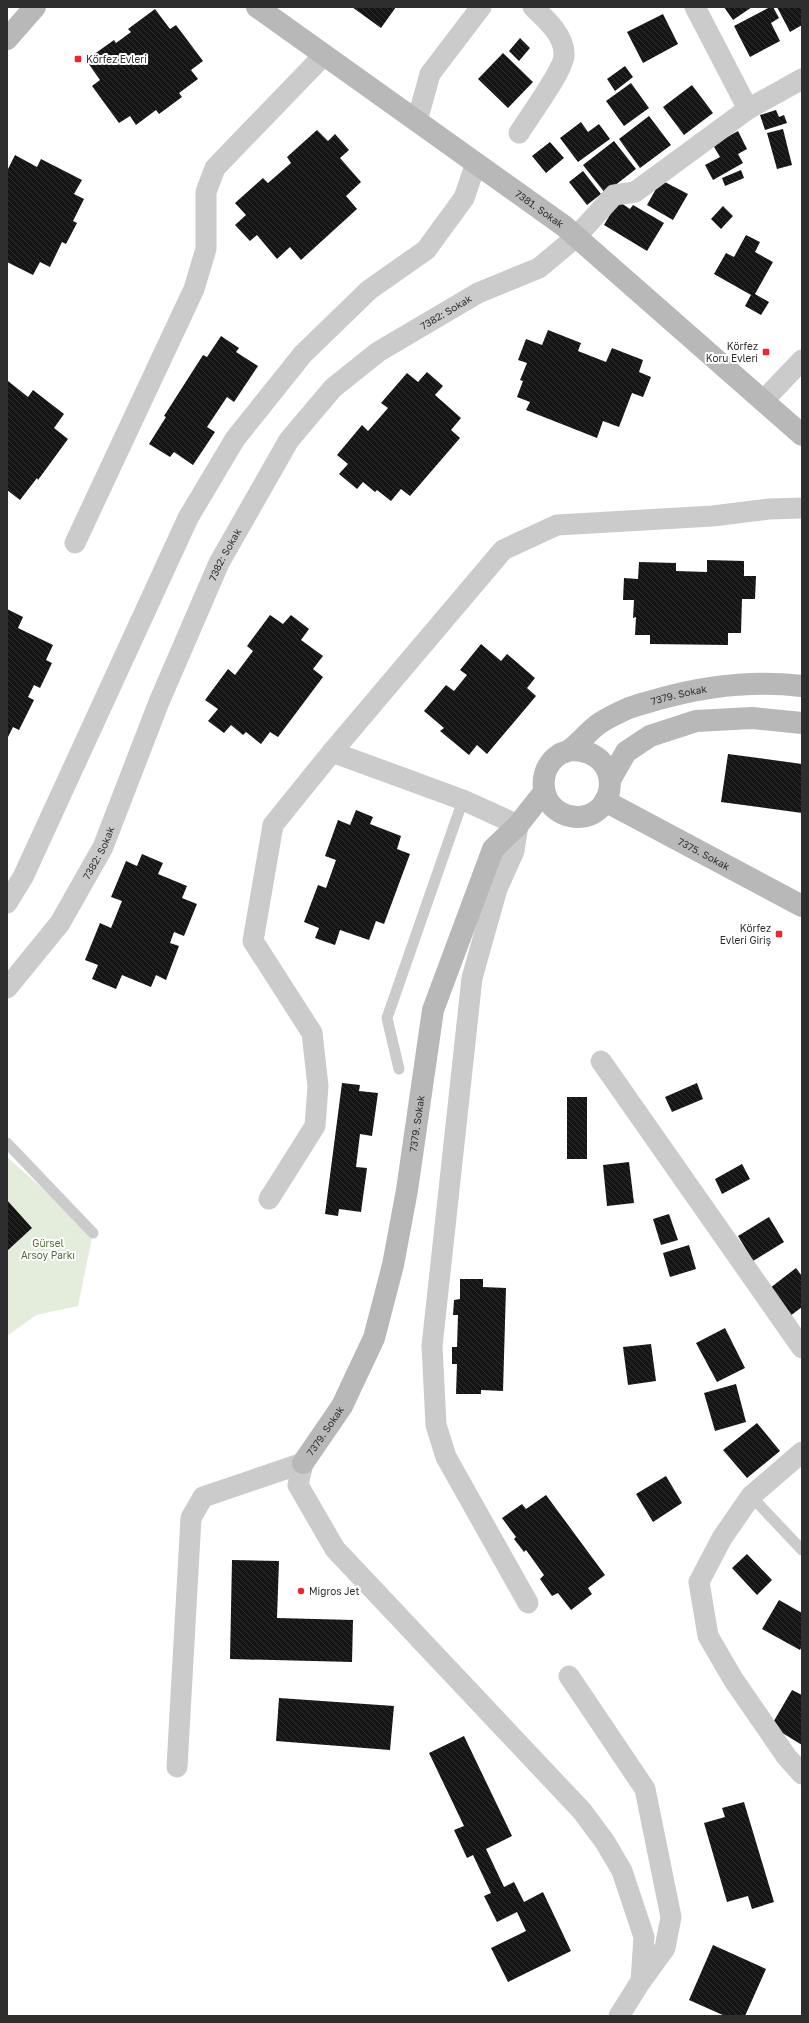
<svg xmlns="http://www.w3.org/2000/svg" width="809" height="2023" viewBox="0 0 809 2023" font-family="'Golos Text',sans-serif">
  <defs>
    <pattern id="building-back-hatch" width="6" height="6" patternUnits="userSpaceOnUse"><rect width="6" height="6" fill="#151515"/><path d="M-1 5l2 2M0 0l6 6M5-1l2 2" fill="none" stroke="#2f2f2f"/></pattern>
  </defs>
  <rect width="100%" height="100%" fill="#fff"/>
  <path fill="#e4eddb" d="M7,1157L93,1233L78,1306L36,1315L7,1336Z"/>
  <path fill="url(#building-back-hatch)" d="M352,7H396L381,28Z
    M724,7H752L733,20Z
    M770,7H773L779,18L771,23L780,41L750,57L734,26Z
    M777,7H802V25L790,32Z
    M155,9L170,29L176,25L203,61L191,70L198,79L179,93L182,97L159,114L156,110L136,125L130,116L119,123L92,86L100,80L86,60L114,40L116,43L131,32L128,29Z
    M663,14L678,44L643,63L627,32Z
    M520,38L530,48L519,61L509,51Z
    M503,53L533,82L508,108L478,79Z
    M625,66L633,77L615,91L607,79Z
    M631,83L649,108L624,126L606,101Z
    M692,85L713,113L684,135L663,107Z
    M776,110L779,117L784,115L787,123L765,130L760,115Z
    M649,116L671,145L640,168L619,139Z
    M581,122L588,132L599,124L610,139L578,162L560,138Z
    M783,129L792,165L777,169L767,133Z
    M317,130L328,141L335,134L349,150L340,158L361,182L346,196L357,209L301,260L290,247L277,259L257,235L250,241L235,225L246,215L235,203L263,178L268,183L291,163L287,157Z
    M738,131L747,149L738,154L743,163L713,180L705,165L720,157L713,145Z
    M614,141L636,169L605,193L583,165Z
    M550,142L564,158L546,173L532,156Z
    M15,155L37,167L41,159L82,180L74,194L84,199L73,221L77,223L66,244L62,242L50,267L40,262L33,275L7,262V171Z
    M741,170L744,178L725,186L722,178Z
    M583,171L601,194L587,205L569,182Z
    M661,180L688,194L673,220L647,205Z
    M618,201L630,209L633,205L664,223L647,251L604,225Z
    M723,206L733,216L721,229L711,219Z
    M746,235L760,242L755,252L773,262L755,294L769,302L761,315L745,306L751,295L714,274L726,253L734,257Z
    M548,330L581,343L578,351L606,362L612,348L643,360L639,372L651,377L643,397L632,393L619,427L603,421L597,438L526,410L530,402L517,397L523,381L520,380L527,363L518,360L526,339L542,345Z
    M221,336L239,348L236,352L258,366L234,402L227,397L207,427L215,432L193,465L174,452L170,457L149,444L166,417L164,416L203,355L207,357Z
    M427,372L443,386L435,395L461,418L451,430L460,438L410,496L401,489L391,501L377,490L375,492L363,482L357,489L339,474L348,464L337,455L362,425L368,431L388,408L381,403L407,373L418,382Z
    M8,381L28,397L33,390L64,414L54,428L68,439L38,480L37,478L20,500L7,490Z
    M707,560L744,561V576H756L755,599H742L741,633H728V645L650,644V635H635L636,617L633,618L634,600H623L624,578L638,579L639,562L676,563V571L707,572Z
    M7,609L23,617L18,628L53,645L46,660L52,663L40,688L34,685L28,697L34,700L19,730L13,727L7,739Z
    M270,615L283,624L291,615L309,629L301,640L323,656L313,669L323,677L278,737L270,732L261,744L246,732L243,735L231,725L224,733L208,721L218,709L205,700L228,669L235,675L253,651L247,646Z
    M481,644L501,661L507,654L535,678L527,688L536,696L487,754L477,745L469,755L440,731L444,728L424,711L446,685L454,691L467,675L460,670Z
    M728,754L802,764V813L721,802Z
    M356,810L373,817L370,824L401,836L397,849L410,854L384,924L376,921L369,940L340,930L335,945L315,938L319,928L304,922L318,885L326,888L336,860L325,856L338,820L350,825Z
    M142,854L163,863L158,874L187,886L182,898L197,904L184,936L174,932L170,943L179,946L166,980L156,975L151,987L122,975L116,989L92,979L98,965L85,960L100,923L111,928L122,901L111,897L126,861L137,866Z
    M342,1083L360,1085L359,1091L378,1093L372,1136L360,1134L356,1167L367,1168L361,1212L339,1209L338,1216L325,1214Z
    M697,1083L703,1099L672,1112L665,1097Z
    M567,1097H587V1159H567Z
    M629,1162L634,1203L607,1206L603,1165Z
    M742,1164L750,1179L722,1194L715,1179Z
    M7,1200L32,1228L7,1251Z
    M669,1214L678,1240L661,1245L653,1219Z
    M769,1217L784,1242L753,1261L738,1236Z
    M689,1245L696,1269L670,1277L663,1253Z
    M796,1268L802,1276V1307L790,1316L770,1288Z
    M460,1279H483V1287L506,1288L503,1391L481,1390V1394H456L457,1364H452V1347H457L458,1315H453L454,1300L460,1299Z
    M725,1328L745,1368L717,1382L696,1343Z
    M651,1344L656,1381L628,1385L623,1347Z
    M736,1384L746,1422L715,1431L704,1393Z
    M757,1423L780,1451L747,1478L723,1450Z
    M666,1476L682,1503L653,1522L636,1494Z
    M546,1495L605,1575L588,1588L592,1594L571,1610L558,1593L552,1596L540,1579L544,1575L526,1550L524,1552L514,1539L516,1537L502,1518L522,1504L526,1509Z
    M747,1554L772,1580L757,1595L732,1568Z
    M232,1560L279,1561L277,1618L353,1620L352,1662L230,1659Z
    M779,1600L802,1613V1646L800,1650L762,1629Z
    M792,1690L802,1695V1745L771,1726Z
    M279,1698L394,1706L390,1750L276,1741Z
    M464,1736L512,1836L486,1849L504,1887L514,1882L524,1902L543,1892L571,1951L508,1982L491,1948L526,1931L517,1912L497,1922L484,1896L491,1893L473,1855L467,1858L454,1830L464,1826L429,1753Z
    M744,1802L774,1902L752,1909L748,1896L727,1902L704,1823L725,1817L722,1808Z
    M713,1945L766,1969L745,2016H725L689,2000Z"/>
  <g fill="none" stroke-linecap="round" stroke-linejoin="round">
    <path stroke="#cbcbcb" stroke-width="11" d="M399,1069L387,1018L463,800
      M7,1143L93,1233
      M751,1496L802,1550"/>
    <g stroke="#cbcbcb" stroke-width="21">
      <path d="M695,7L748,109"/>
      <path d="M417,121L430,74L481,7"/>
      <path d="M519,133C528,118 564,70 564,55C565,36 546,19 533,7"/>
      <path d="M763,401L802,360"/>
      <path d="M75,543L194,289L206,249V192L215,168L324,55"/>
      <path d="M332,752L463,800L518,825L514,851L497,889L472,978L432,1346L436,1425L446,1457L528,1603"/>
      <path d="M7,903L23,877L188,518L235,439L303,354L369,290L426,250L464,198L476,163"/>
      <path id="s1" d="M7,988L60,923L103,847L159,702L219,563L289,440L333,388L378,352L478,293L539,268L576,237L614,195L635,192L748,109L802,79"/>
      <path d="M601,1061L802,1348"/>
      <path d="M269,1199L315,1126L318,1086L312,1033L253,941L273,825L332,752L503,550L557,525L713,516L769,509L802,508"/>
      <path d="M802,1452L751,1496L722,1538L699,1582L708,1636L733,1679L786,1756L802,1774"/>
      <path d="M303,1463L298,1485L335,1549L582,1811L605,1842L622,1871L644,1937L641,1981L619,2016"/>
      <path d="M569,1676L645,1789L671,1917L665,1948L641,1981"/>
      <path d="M177,1767L191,1518L203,1497L303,1463"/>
    </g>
    <g stroke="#b8b8b8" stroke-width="22">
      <path id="s2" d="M257,7L564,226L802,435"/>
      <path d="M7,39L35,7"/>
      <path id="s3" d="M570,750C626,750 618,818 577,817C565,817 553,810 547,799C540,783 544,764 560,754C563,752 568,752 571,749C581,742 589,730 600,723C609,717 620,712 629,708C639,704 649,702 659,699C705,686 753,680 802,686"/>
      <path d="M610,780L626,752L650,736L696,721L752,718L802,723"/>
      <path id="s4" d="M605,801L802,906"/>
      <path id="s5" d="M303,1463L342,1406L374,1338L393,1265L407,1190L433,1010L493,849L518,825L544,792"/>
    </g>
  </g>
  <g fill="#ef2630" stroke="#fff" stroke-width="1.5">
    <rect x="74" y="55" width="8" height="8" rx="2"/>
    <rect x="762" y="348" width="8" height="8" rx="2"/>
    <rect x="775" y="930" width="8" height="8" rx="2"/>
    <circle cx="301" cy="1591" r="4"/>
  </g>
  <g text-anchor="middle" stroke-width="4" stroke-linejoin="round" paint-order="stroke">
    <g font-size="10" fill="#2e2e2e" stroke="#fff" text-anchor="start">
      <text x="86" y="63">Körfez Evleri</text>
      <text x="758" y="350" text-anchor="end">Körfez<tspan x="758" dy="12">Koru Evleri</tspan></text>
      <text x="771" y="932" text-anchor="end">Körfez<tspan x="771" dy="12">Evleri Giriş</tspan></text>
      <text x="309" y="1595">Migros Jet</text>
    </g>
    <g font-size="10" fill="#2e2e2e" stroke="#fff">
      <text dy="4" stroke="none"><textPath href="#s2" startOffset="347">7381. Sokak</textPath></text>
      <text dy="4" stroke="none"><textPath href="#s1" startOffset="824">7382: Sokak</textPath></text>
      <text dy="4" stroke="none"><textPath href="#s1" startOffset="488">7382: Sokak</textPath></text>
      <text dy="4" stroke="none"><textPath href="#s3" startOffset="334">7379. Sokak</textPath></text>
      <text dy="4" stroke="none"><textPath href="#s1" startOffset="164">7382: Sokak</textPath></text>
      <text dy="4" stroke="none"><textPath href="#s4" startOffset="112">7375. Sokak</textPath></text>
      <text dy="4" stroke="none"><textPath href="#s5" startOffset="363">7379. Sokak</textPath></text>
      <text dy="4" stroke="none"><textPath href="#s5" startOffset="39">7379. Sokak</textPath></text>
    </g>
    <g font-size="10" fill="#506d39" stroke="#fff">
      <text x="48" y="1247">Gürsel<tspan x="48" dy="12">Arsoy Parkı</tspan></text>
    </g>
  </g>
  <rect width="809" height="2023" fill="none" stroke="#2e2e2e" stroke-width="16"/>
</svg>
